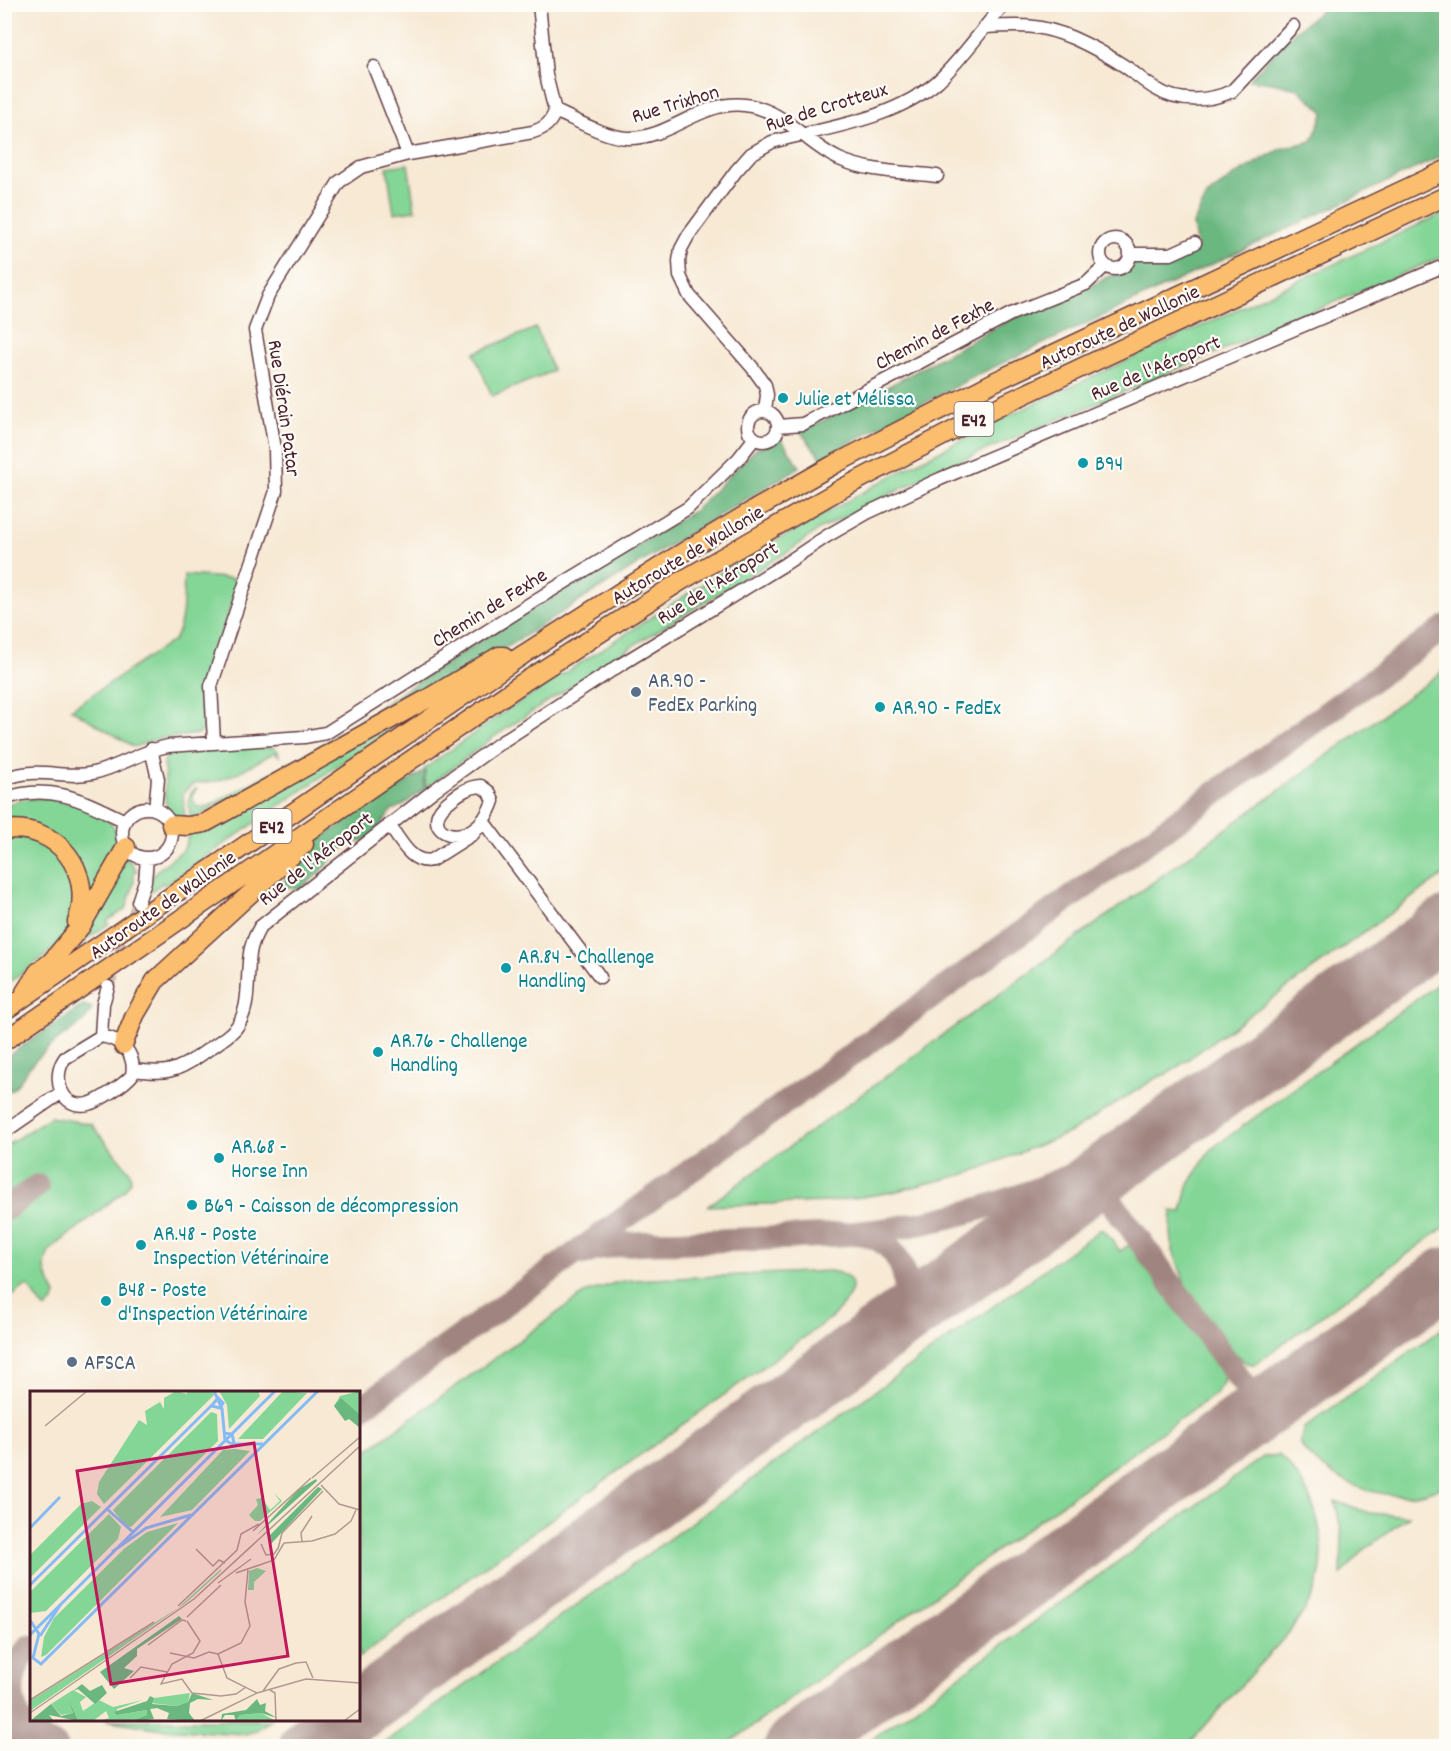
<svg xmlns="http://www.w3.org/2000/svg" width="1451" height="1751" viewBox="0 0 1451 1751" font-family="Dekko,sans-serif">
  <rect width="100%" height="100%" fill="#fdfcf7"/>
  <filter id="ink" filterUnits="userSpaceOnUse"><feTurbulence type="fractalNoise" baseFrequency=".0167" numOctaves="2"/><feDisplacementMap in="SourceGraphic" scale="12" xChannelSelector="R" yChannelSelector="G"/><feConvolveMatrix kernelMatrix="1 2 1 2 8 2 1 2 1" color-interpolation-filters="sRGB"/></filter>
  <filter id="wash" filterUnits="userSpaceOnUse"><feTurbulence type="fractalNoise" baseFrequency=".008" numOctaves="4" result="noise"/><feDisplacementMap in="SourceGraphic" scale="24" xChannelSelector="R" yChannelSelector="G"/><feGaussianBlur stdDeviation="1.35" result="paint"/><feColorMatrix in="noise" values="0 0 0 0 0 0 0 0 0 0 0 0 0 0 0 0 0 1.4 0 .05"/><feComposite in="paint" operator="in"/></filter>
  <g filter="url(#wash)">
    <rect width="100%" height="100%" fill="#f7e9d4"/>
    <path fill="#84d697" stroke="#677a61" stroke-width="1.5" d="M408,164L415,210L394,213L387,167Z
      M1446,212V255L939,470L820,529L789,551L634,645L495,736L426,788L424,769L501,714L734,564L912,465L1008,416Z
      M536,328L553,371L492,396L474,353Z
      M184,575L240,579L206,677L204,691L205,728L199,734L157,739L134,747L71,709L174,640C185,621 183,597 184,575Z
      M1446,669V873L1169,1073L1156,1078L1071,1132L969,1173L893,1192L829,1202L708,1206Z
      M418,710L165,885L163,883L147,894L154,873L184,849L190,832Z
      M263,745V748L273,747L278,751L279,756L275,752C260,760 232,778 216,781C202,784 193,779 183,794L185,821C163,813 165,802 165,782C165,769 160,758 173,751Z
      M317,748L320,754L191,819C189,807 185,795 197,788L192,795L194,803L197,807H207Z
      M46,798C69,802 102,808 115,829L116,850L87,902L78,861L5,826L4,805L25,799Z
      M5,835L44,841L76,877C74,891 75,906 72,920C66,945 28,969 8,983L5,978Z
      M126,856L137,871H134V883L126,909L107,921L109,924L74,948Z
      M1446,978V1226L1255,1364L1246,1363L1234,1352L1186,1286L1173,1250L1171,1234L1172,1211L1182,1212L1188,1186L1210,1150Z
      M50,1117L91,1124L130,1172L131,1181L124,1191L50,1250C40,1269 47,1277 56,1294L54,1301L45,1309L27,1285L8,1299L5,1294V1256L8,1254L4,1249V1147Z
      M1101,1229L1105,1231L1120,1251L1129,1245L1224,1376L1223,1383L1216,1393L725,1746H380Z
      M831,1271C869,1279 847,1301 831,1318L359,1657V1456L585,1293L618,1282L631,1280Z
      M1446,1326V1485C1406,1506 1355,1493 1320,1465C1311,1458 1303,1452 1300,1441L1304,1428Z
      M1279,1455C1316,1489 1335,1552 1311,1599C1298,1625 1277,1646 1257,1667C1234,1694 1210,1720 1187,1746H862L1263,1457Z
      M1335,1501L1369,1513L1409,1516L1364,1550L1341,1575L1342,1534Z
      M105,1720H271L256,1730L246,1734L163,1729Z"/>
    <path fill="#6bb780" stroke="#5a6b56" stroke-width="1.5" d="M1328,5H1441L1446,14V154L975,376L821,458L799,430L810,427L849,408L1009,320L1080,293L1107,277L1118,274L1129,268L1139,258H1173L1197,250L1193,224L1207,196L1235,175L1280,149L1312,141L1324,112L1298,89L1272,83L1249,80L1287,38Z
      M780,437L800,467L645,560L494,655L320,754L317,748L475,644L694,511L756,449L769,445Z
      M425,771L424,789L403,805L392,810L370,838L349,845L338,851L322,871L299,890L283,886L286,876L298,864L302,855L317,841L370,805Z
      M83,1005L92,1008C86,1024 74,1028 62,1037C51,1045 42,1054 33,1063C20,1076 23,1084 5,1094V1058Z"/>
    <g fill="none" stroke-linecap="round" stroke-linejoin="round">
      <path stroke="#a08480" stroke-width="24" d="M1061,1180C1082,1176 1098,1186 1112,1202L1262,1410
        M4,1210L37,1186
        M858,1233C896,1238 915,1277 900,1310C895,1322 884,1329 875,1338
        M585,1253C614,1242 649,1243 679,1242C738,1239 798,1239 856,1233C949,1224 1045,1193 1127,1147C1177,1118 1224,1086 1272,1054
        M358,1410L1446,627
        M29,1647C0,1684 9,1729 55,1745
        M4,1736L43,1743
        M308,1746L314,1743"/>
      <path stroke="#a08480" stroke-width="60" d="M358,1711L1446,927
        M309,1746L346,1720
        M795,1746L1446,1277"/>
    </g>
  </g>
  <g filter="url(#ink)">
    <g fill="none" stroke-linecap="round" stroke-linejoin="round">
      <path stroke="#d4c1b2" stroke-width="12" stroke-dasharray="12 6" stroke-linecap="butt" d="M108,987L138,902"/>
      <g stroke="#643d44" stroke-width="15">
        <path id="minor" d="M539,4L546,75L555,111
          M986,27C1021,25 1040,24 1073,38C1091,46 1109,56 1126,67C1136,74 1145,83 1156,89C1178,103 1209,102 1232,91L1293,26
          M374,67L408,154
          M555,111C576,120 605,137 628,138C670,139 700,100 745,105C786,110 804,143 839,159C868,172 905,172 937,176
          M1100 254a15 15 0 1 1 30 0a15 15 0 1 1-30 0Z
          M1130,254H1171L1195,243
          M765,410L767,395L765,385L752,367L689,295L680,276L679,261L681,249L688,236L736,171L751,154L772,142C828,127 893,120 938,81C963,58 982,29 1004,4
          M748 426a15 15 0 1 1 30 0a15 15 0 1 1-30 0Z
          M778,426L803,424L1011,314L1086,284L1105,266
          M214,742L211,686L276,491L275,449L255,330L268,296L339,182L361,167L408,154L533,132C545,128 551,123 555,111
          M151,749L158,779L155,809
          M4,779C39,765 62,780 93,773C120,767 141,751 168,746L304,737L326,733L547,593L688,508L739,458L754,439
          M481,786L489,792L493,801C473,860 408,830 452,799C462,791 469,787 481,786Z
          M4,799C50,782 84,801 125,821
          M122 833a25 25 0 1 1 50 0a25 25 0 1 1-50 0Z
          M389,825C400,839 411,865 432,860L473,834L483,821L600,977
          M138,902L145,881L147,859
          M101,1036C121,1039 136,1053 132,1075C126,1083 98,1102 88,1104C61,1110 51,1077 65,1058Z
          M101,1036L103,1004L108,987
          M133,1070C165,1074 175,1073 202,1054C212,1046 226,1039 235,1029C253,1008 245,973 251,948C253,940 256,934 260,927L433,791L500,743L620,665L785,564L827,536L867,513L940,479L1446,265
          M4,1132L62,1092"/>
      </g>
      <g stroke="#643d44" stroke-width="21">
        <path id="highway" d="M171,825L188,826L205,823L427,699L499,656H504
          M4,830C58,823 95,872 77,922
          M25,992L38,972L51,962L81,926L126,847
          M4,1011L524,654L672,559L752,511L833,465L996,381L1446,170
          M4,1041L524,682L681,581L841,489L1006,403L1446,196
          M123,1045L135,1015L155,981L304,844"/>
      </g>
      <use href="#minor" stroke="#fff" stroke-width="12"/>
      <use href="#highway" stroke="#fbbd6e" stroke-width="18"/>
    </g>
  </g>
  <g fill="#0f9aa8" stroke="#fdfcf7" stroke-width="2">
    <circle cx="783" cy="398" r="6"/>
    <circle cx="1083" cy="463" r="6"/>
    <circle cx="880" cy="707" r="6"/>
    <circle cx="506" cy="968" r="6"/>
    <circle cx="378" cy="1052" r="6"/>
    <circle cx="219" cy="1158" r="6"/>
    <circle cx="192" cy="1205" r="6"/>
    <circle cx="141" cy="1245" r="6"/>
    <circle cx="106" cy="1301" r="6"/>
  </g>
  <g fill="#5c6f8a" stroke="#fdfcf7" stroke-width="2">
    <circle cx="636" cy="692" r="6"/>
    <circle cx="72" cy="1362" r="6"/>
  </g>
  <g text-anchor="middle" stroke-width="4.5" stroke-linejoin="round" paint-order="stroke">
    <g fill="#fdfcf7" stroke="#806168" stroke-width="1.5">
      <rect x="954.5" y="402" width="39" height="34" rx="4.5"/>
      <rect x="252.5" y="809" width="39" height="34" rx="4.5"/>
    </g>
    <g font-size="20" font-weight="bold" fill="#4a1f2b">
      <text x="974" y="426">E42</text>
      <text x="272" y="833">E42</text>
    </g>
    <g font-size="21" fill="#4a1f2b" stroke="#fdfcf7">
      <text transform="translate(675 103) rotate(-17)" y="7">Rue Trixhon</text>
      <text transform="translate(826 106) rotate(-17)" y="7">Rue de Crotteux</text>
      <text transform="translate(1119 326) rotate(-25)" y="7">Autoroute de Wallonie</text>
      <text transform="translate(934 333) rotate(-28)" y="7">Chemin de Fexhe</text>
      <text transform="translate(1155 367) rotate(-23)" y="7">Rue de l'Aéroport</text>
      <text transform="translate(285 408) rotate(82)" y="7">Rue Diérain Patar</text>
      <text transform="translate(687 554) rotate(-31)" y="7">Autoroute de Wallonie</text>
      <text transform="translate(717 582) rotate(-32)" y="7">Rue de l'Aéroport</text>
      <text transform="translate(489 607) rotate(-32)" y="7">Chemin de Fexhe</text>
      <text transform="translate(315 858) rotate(-38)" y="7">Rue de l'Aéroport</text>
      <text transform="translate(162 904) rotate(-35)" y="7">Autoroute de Wallonie</text>
    </g>
    <g font-size="21" fill="#0d838f" stroke="#fdfcf7" text-anchor="start">
      <text x="795" y="405">Julie et Mélissa</text>
      <text x="1095" y="470">B94</text>
      <text x="892" y="714">AR.90 - FedEx</text>
      <text x="518" y="963">AR.84 - Challenge<tspan x="518" dy="24">Handling</tspan></text>
      <text x="390" y="1047">AR.76 - Challenge<tspan x="390" dy="24">Handling</tspan></text>
      <text x="231" y="1153">AR.68 -<tspan x="231" dy="24">Horse Inn</tspan></text>
      <text x="204" y="1212">B69 - Caisson de décompression</text>
      <text x="153" y="1240">AR.48 - Poste<tspan x="153" dy="24">Inspection Vétérinaire</tspan></text>
      <text x="118" y="1296">B48 - Poste<tspan x="118" dy="24">d'Inspection Vétérinaire</tspan></text>
    </g>
    <g font-size="21" fill="#4e5e75" stroke="#fdfcf7" text-anchor="start">
      <text x="648" y="687">AR.90 -<tspan x="648" dy="24">FedEx Parking</tspan></text>
      <text x="84" y="1369">AFSCA</text>
    </g>
  </g>
  <g transform="translate(30 1391)">
    <rect width="330" height="330" fill="#f7e9d4"/>
    <path d="M146,0L157,3V0H182L184,4L74,113L67,103L69,91L109,29L117,34L115,20L130,11L134,18V7ZM189,0H228L230,5L199,38L197,14ZM253,0L277,2L233,48H208ZM330,0V37L304,15L310,5ZM181,21L187,23L188,50L101,136L96,135L83,119ZM205,58L220,60L162,119L130,126L193,59ZM244,102L252,110L230,130H225L219,124L228,114L226,108L232,107L240,119L250,110ZM62,110L71,116L0,187V164L51,113ZM79,123L91,136L88,148L16,220L0,222V201ZM148,132L16,264L11,266L14,246L24,227L95,157L117,141ZM227,177L236,180L224,191V199H218L219,180ZM191,178V180L157,211L0,320V310L148,217ZM43,299L56,306L50,311L53,320L69,309L83,316L113,309L87,318V324L117,319V324L101,330H69L79,327L76,320L63,330H47L37,305L43,322L31,324L21,313ZM160,302L158,311L147,315L121,312L124,307ZM231,322L244,329L206,330L210,324Z" fill="#84d697"/>
    <path d="M311,7L330,24V37L319,28L315,30L304,15ZM286,88L287,90L227,144L269,98ZM288,96L292,98L241,153L238,146ZM149,225L152,228L107,258V265L94,277L104,280L84,298L70,281ZM52,293L60,300L72,294L77,302L65,313L48,298L43,300ZM162,302L183,309L168,308L160,312L159,322L165,330L137,328L139,322L127,317L120,318L124,328L109,330H101L117,324V319L87,324L84,321L117,310L120,305L124,307L122,313L147,315L158,311ZM37,305L48,330L19,324L24,330H0L21,313L31,325L43,322ZM227,308L230,314L236,312L235,320L247,327L231,322L210,324L206,330L204,324H195L191,330L192,323L216,319Z" fill="#6bb780"/>
    <path fill="none" stroke="#85bbf4" stroke-width="3" d="M184,0L192,18L195,49L202,53H233M182,15L190,17L193,12L188,7L183,13M193,42L202,43L204,52M77,118L104,142M0,137L30,106M82,161L116,137L161,124M0,194L183,13M0,229L9,243L3,267L11,273L288,0M0,244L245,0M10,245L31,213"/>
    <path fill="none" stroke="#b29890" stroke-width="1.5" d="M15,35L57,0M282,87L330,46M291,94L309,113L330,119M223,140L281,87M272,151L271,142L282,125L280,128M254,152L282,150L305,143L321,130L326,119M231,153L236,164L244,163L248,157M166,158L183,175L189,169L195,172M248,158L252,142L293,100M206,182L244,169L254,152M188,192L221,168M148,215L207,159L211,143L229,133M157,226L191,194M157,230L170,250L163,262L142,273L131,293L152,288L162,302L191,305L206,303L216,296M118,254L152,229L156,230M140,262L164,267L179,261L188,263M188,263L211,252L220,235L215,211L218,179M188,263L197,287L227,302M100,287L111,276L137,281M240,299L245,302L246,330M233,300L249,278L266,272L276,271L283,287M0,309L124,231M0,322L164,208L330,55M170,330L227,302L276,288L330,292M314,330L330,318"/>
    <path fill="#c2185b" fill-opacity="0.15" stroke="#c2185b" stroke-width="3" d="M224,52L258,265L81,293L47,80Z"/>
    <rect width="330" height="330" fill="none" stroke="#4a1f2b" stroke-width="3"/>
  </g>
  <rect width="1451" height="1751" fill="none" stroke="#fdfcf7" stroke-width="24"/>
</svg>
